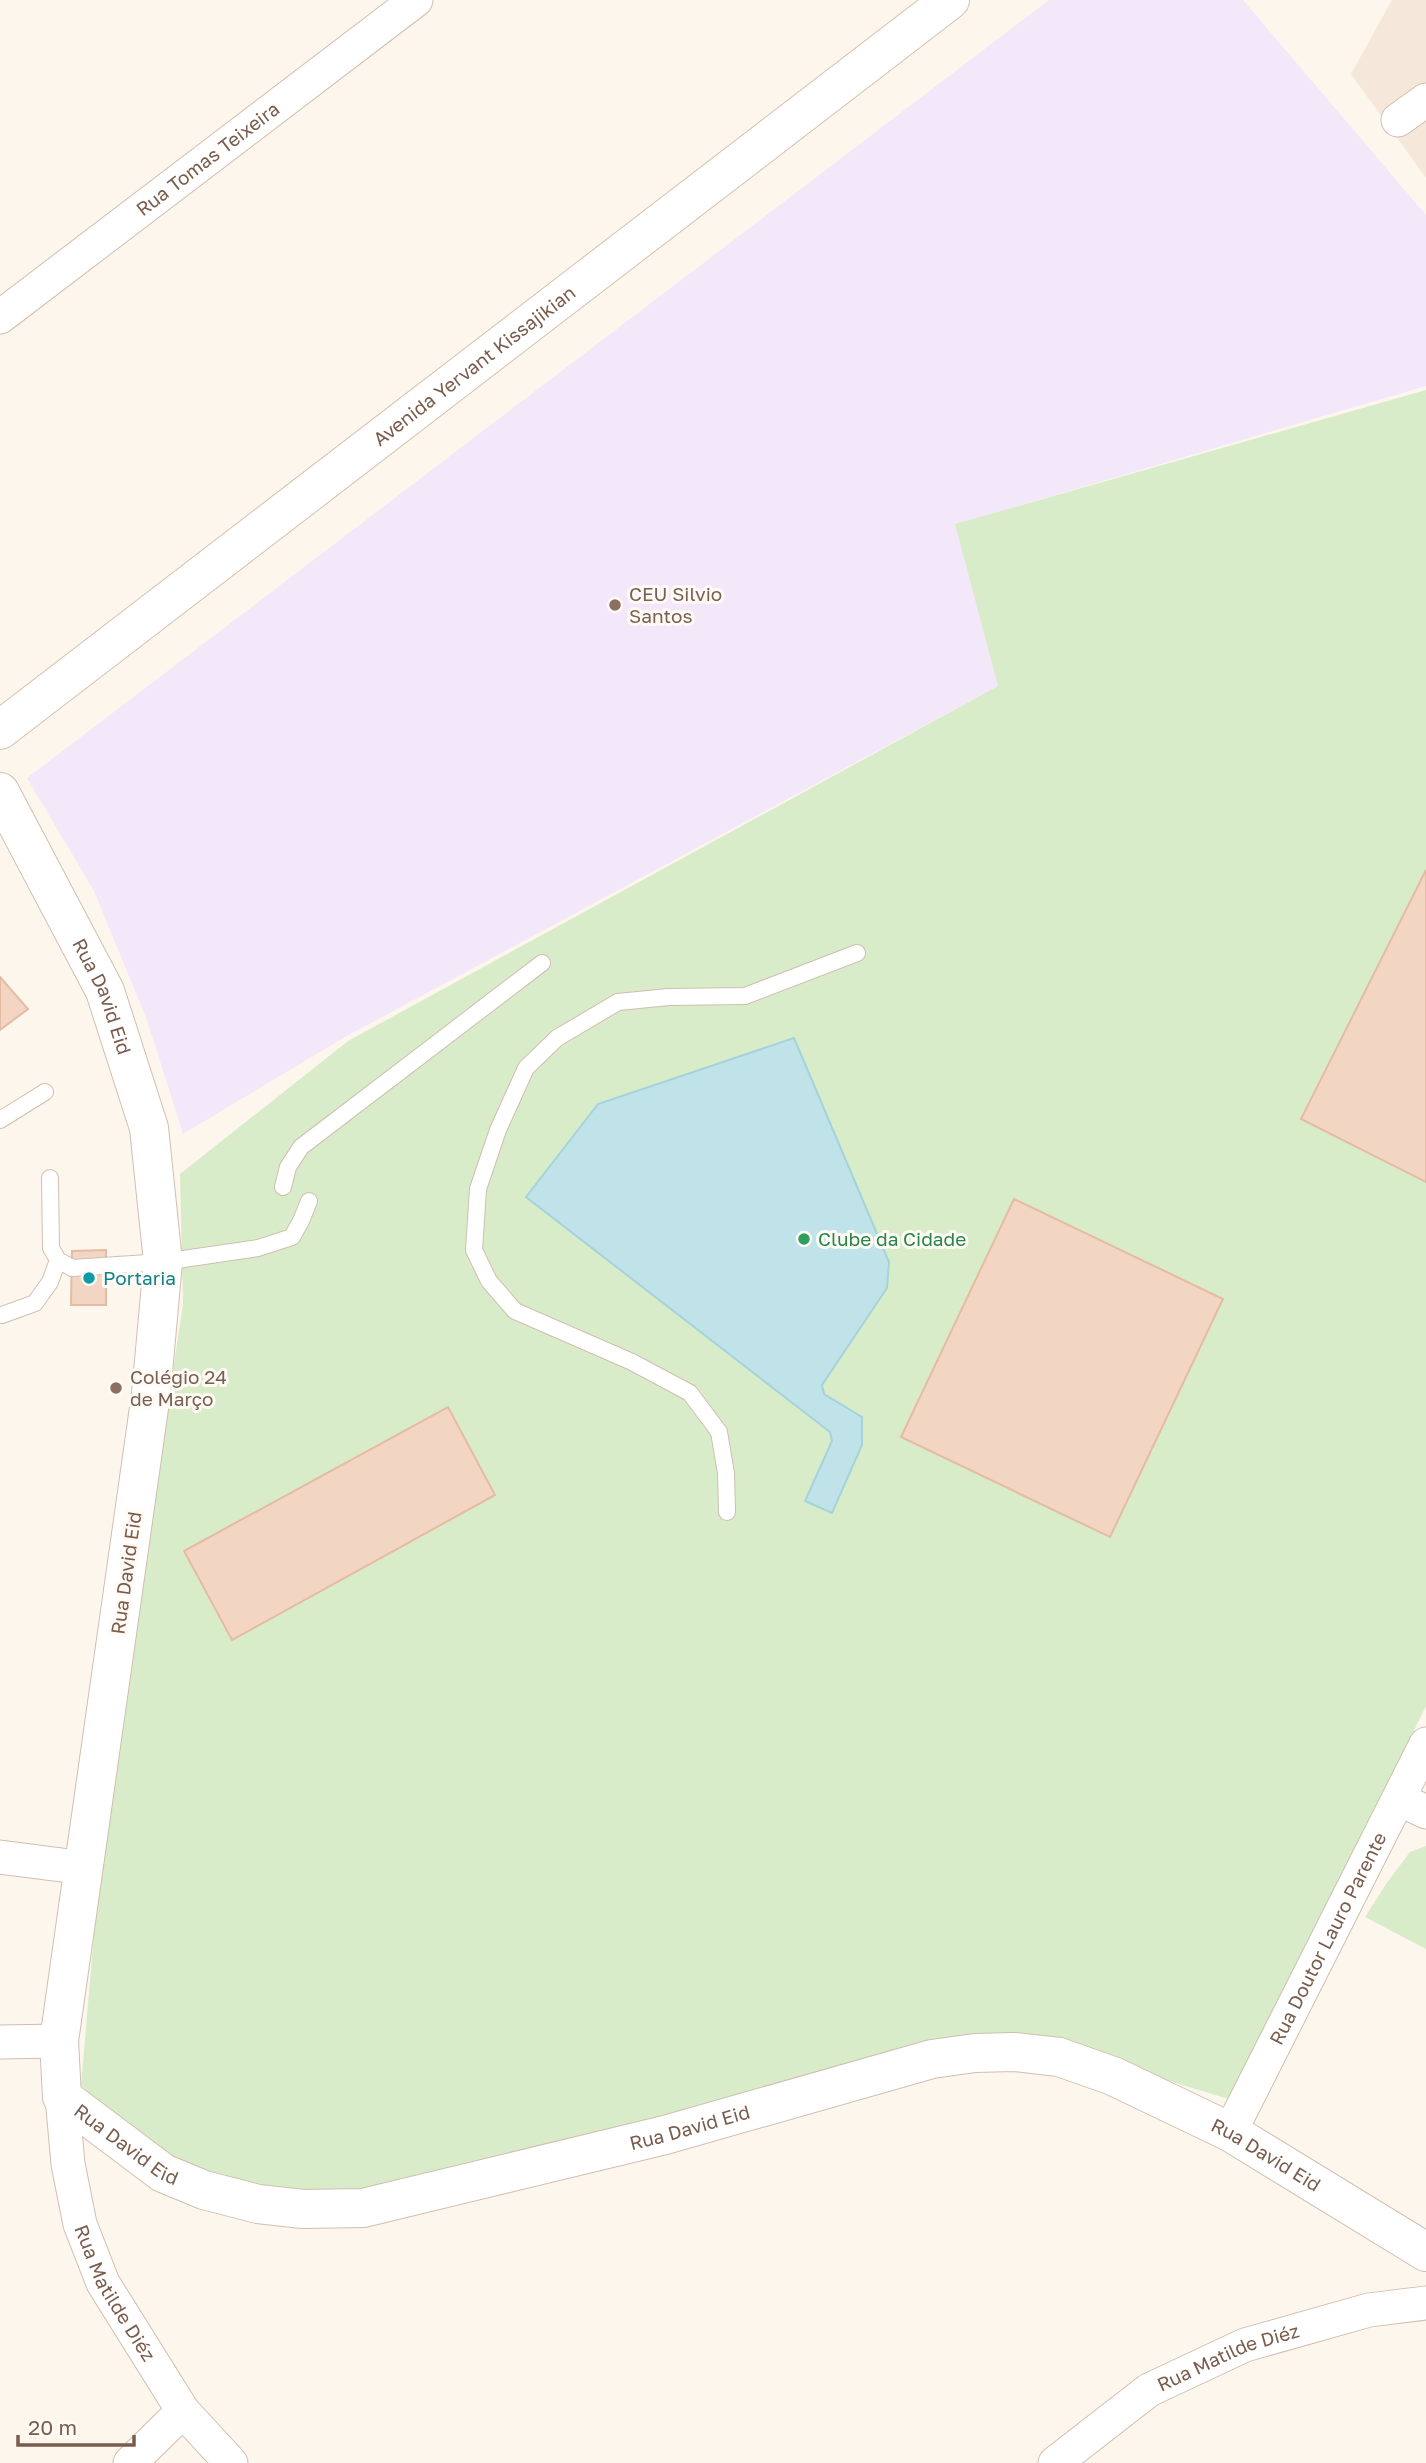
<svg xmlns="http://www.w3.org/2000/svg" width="1426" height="2463" viewBox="0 0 1426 2463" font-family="'Golos Text',sans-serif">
  <rect width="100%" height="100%" fill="#fdf6ec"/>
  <path fill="#f5e8da" d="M1392,0H1426V178L1351,74Z"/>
  <path fill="#f3e8fa" d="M1049,0H1243L1426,215V386L956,524L998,686L345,1037L183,1134L147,1020L94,891L27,778Z"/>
  <path fill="#d8ecc9" d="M1426,390V1706L1232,2100L1047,2044L285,2210L166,2171L81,2085L102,1841L183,1304L180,1174L348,1041L998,686L955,524Z
    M1426,1846V1949L1365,1917L1386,1884L1410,1852Z"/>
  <path fill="#bfe3e8" stroke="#a5d3da" stroke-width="2" d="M794,1038L889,1262L887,1288L822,1385L824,1394L862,1417V1445L832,1513L805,1501L832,1441L830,1432L526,1197L598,1104Z"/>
  <path fill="#f3d5c3" stroke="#e6bba3" stroke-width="2" d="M1426,870V1182L1301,1119Z
    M0,977L28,1009L0,1030Z
    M1014,1199L1223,1299L1110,1537L901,1437Z
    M106,1250V1305H71L72,1251Z
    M448,1407L495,1495L232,1640L184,1551Z"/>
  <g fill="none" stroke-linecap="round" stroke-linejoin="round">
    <g stroke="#d1beb0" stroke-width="18">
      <path id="service" d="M0,1120L45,1092
        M50,1178L51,1248L58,1260L72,1268L163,1262L258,1248L292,1237L301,1221L309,1201
        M283,1187L288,1167L301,1147L542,963
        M2,1315L35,1303L50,1282L58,1260
        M727,1512L726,1473L719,1432L690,1393L632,1362L515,1311L489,1281L474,1250L478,1189L498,1130L526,1068L557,1038L618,1002L669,997L745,996L857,953"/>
    </g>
    <g stroke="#d1beb0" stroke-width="35">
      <g id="minor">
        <path d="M1398,120L1426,100"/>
        <path id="s1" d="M0,317L416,0"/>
        <path d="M1399,1799L1426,1812"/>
        <path d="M0,1857L85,1868"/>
        <path d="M0,2042L59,2041"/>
        <path id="s2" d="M62,2097L68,2164L80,2224L103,2283L183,2411L231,2463"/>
        <path id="s3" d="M1230,2132L1426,1744"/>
        <path d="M130,2463L183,2411"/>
        <path id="s4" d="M1055,2463L1149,2390L1245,2345L1369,2310L1426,2303"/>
      </g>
    </g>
    <g stroke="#d1beb0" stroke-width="40">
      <g id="tertiary">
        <path id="s5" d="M0,792L105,991L149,1128L163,1262L151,1394L59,2041L62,2097L163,2173L204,2190L258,2204L303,2209L363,2208L665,2135L932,2059L975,2053L1014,2052L1059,2057L1113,2076L1230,2132L1426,2252"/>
      </g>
    </g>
    <g stroke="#d6c0b0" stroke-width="40">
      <g id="secondary">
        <path id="s6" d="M0,730L950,0"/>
      </g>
    </g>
    <use href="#service" stroke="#fff" stroke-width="16"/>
    <use href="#minor" stroke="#fff" stroke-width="33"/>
    <use href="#tertiary" stroke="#fff" stroke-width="38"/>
    <use href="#secondary" stroke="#fff" stroke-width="38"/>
  </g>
  <g fill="#8d6e63" stroke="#fffaf3" stroke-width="2.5">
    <circle cx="615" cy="605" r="7"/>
    <circle cx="116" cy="1388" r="7"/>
  </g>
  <circle fill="#2e9e5b" stroke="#fffaf3" stroke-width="2.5" cx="804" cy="1239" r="7"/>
  <circle fill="#0f9aa8" stroke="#fffaf3" stroke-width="2.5" cx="89" cy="1278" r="7"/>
  <g text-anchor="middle" stroke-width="6" stroke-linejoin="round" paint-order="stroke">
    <g font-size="19" fill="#7a5c4d" stroke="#fffaf3">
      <text dy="7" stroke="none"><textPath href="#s1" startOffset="261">Rua Tomas Teixeira</textPath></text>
      <text dy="7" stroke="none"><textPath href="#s6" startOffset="598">Avenida Yervant Kissajikian</textPath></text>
      <text dy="7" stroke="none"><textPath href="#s5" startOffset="229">Rua David Eid</textPath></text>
      <text transform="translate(126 1573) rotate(-82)" y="7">Rua David Eid</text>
      <text dy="7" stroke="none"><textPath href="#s3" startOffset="217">Rua Doutor Lauro Parente</textPath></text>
      <text dy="7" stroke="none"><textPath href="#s5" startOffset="2014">Rua David Eid</textPath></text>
      <text dy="7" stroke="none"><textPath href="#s5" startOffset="1426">Rua David Eid</textPath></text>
      <text dy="7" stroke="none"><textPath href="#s5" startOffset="2623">Rua David Eid</textPath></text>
      <text dy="7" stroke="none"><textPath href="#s2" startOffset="206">Rua Matilde Diéz</textPath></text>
      <text dy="7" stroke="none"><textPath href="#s4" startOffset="205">Rua Matilde Diéz</textPath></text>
    </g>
    <g font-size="19" fill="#785e54" stroke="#fffaf3" text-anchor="start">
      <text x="629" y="601">CEU Silvio<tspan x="629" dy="22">Santos</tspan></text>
      <text x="130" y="1384">Colégio 24<tspan x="130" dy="22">de Março</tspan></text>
    </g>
    <g font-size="19" fill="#27864d" stroke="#fffaf3" text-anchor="start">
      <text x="818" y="1246">Clube da Cidade</text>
    </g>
    <g font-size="19" fill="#0d838f" stroke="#fffaf3" text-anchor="start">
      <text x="103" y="1285">Portaria</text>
    </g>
  </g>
  <path d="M18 2435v10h116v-10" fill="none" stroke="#7a5c4d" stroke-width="3.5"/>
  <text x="28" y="2435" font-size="21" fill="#7a5c4d" stroke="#fffaf3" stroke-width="5" paint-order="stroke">20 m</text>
</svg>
